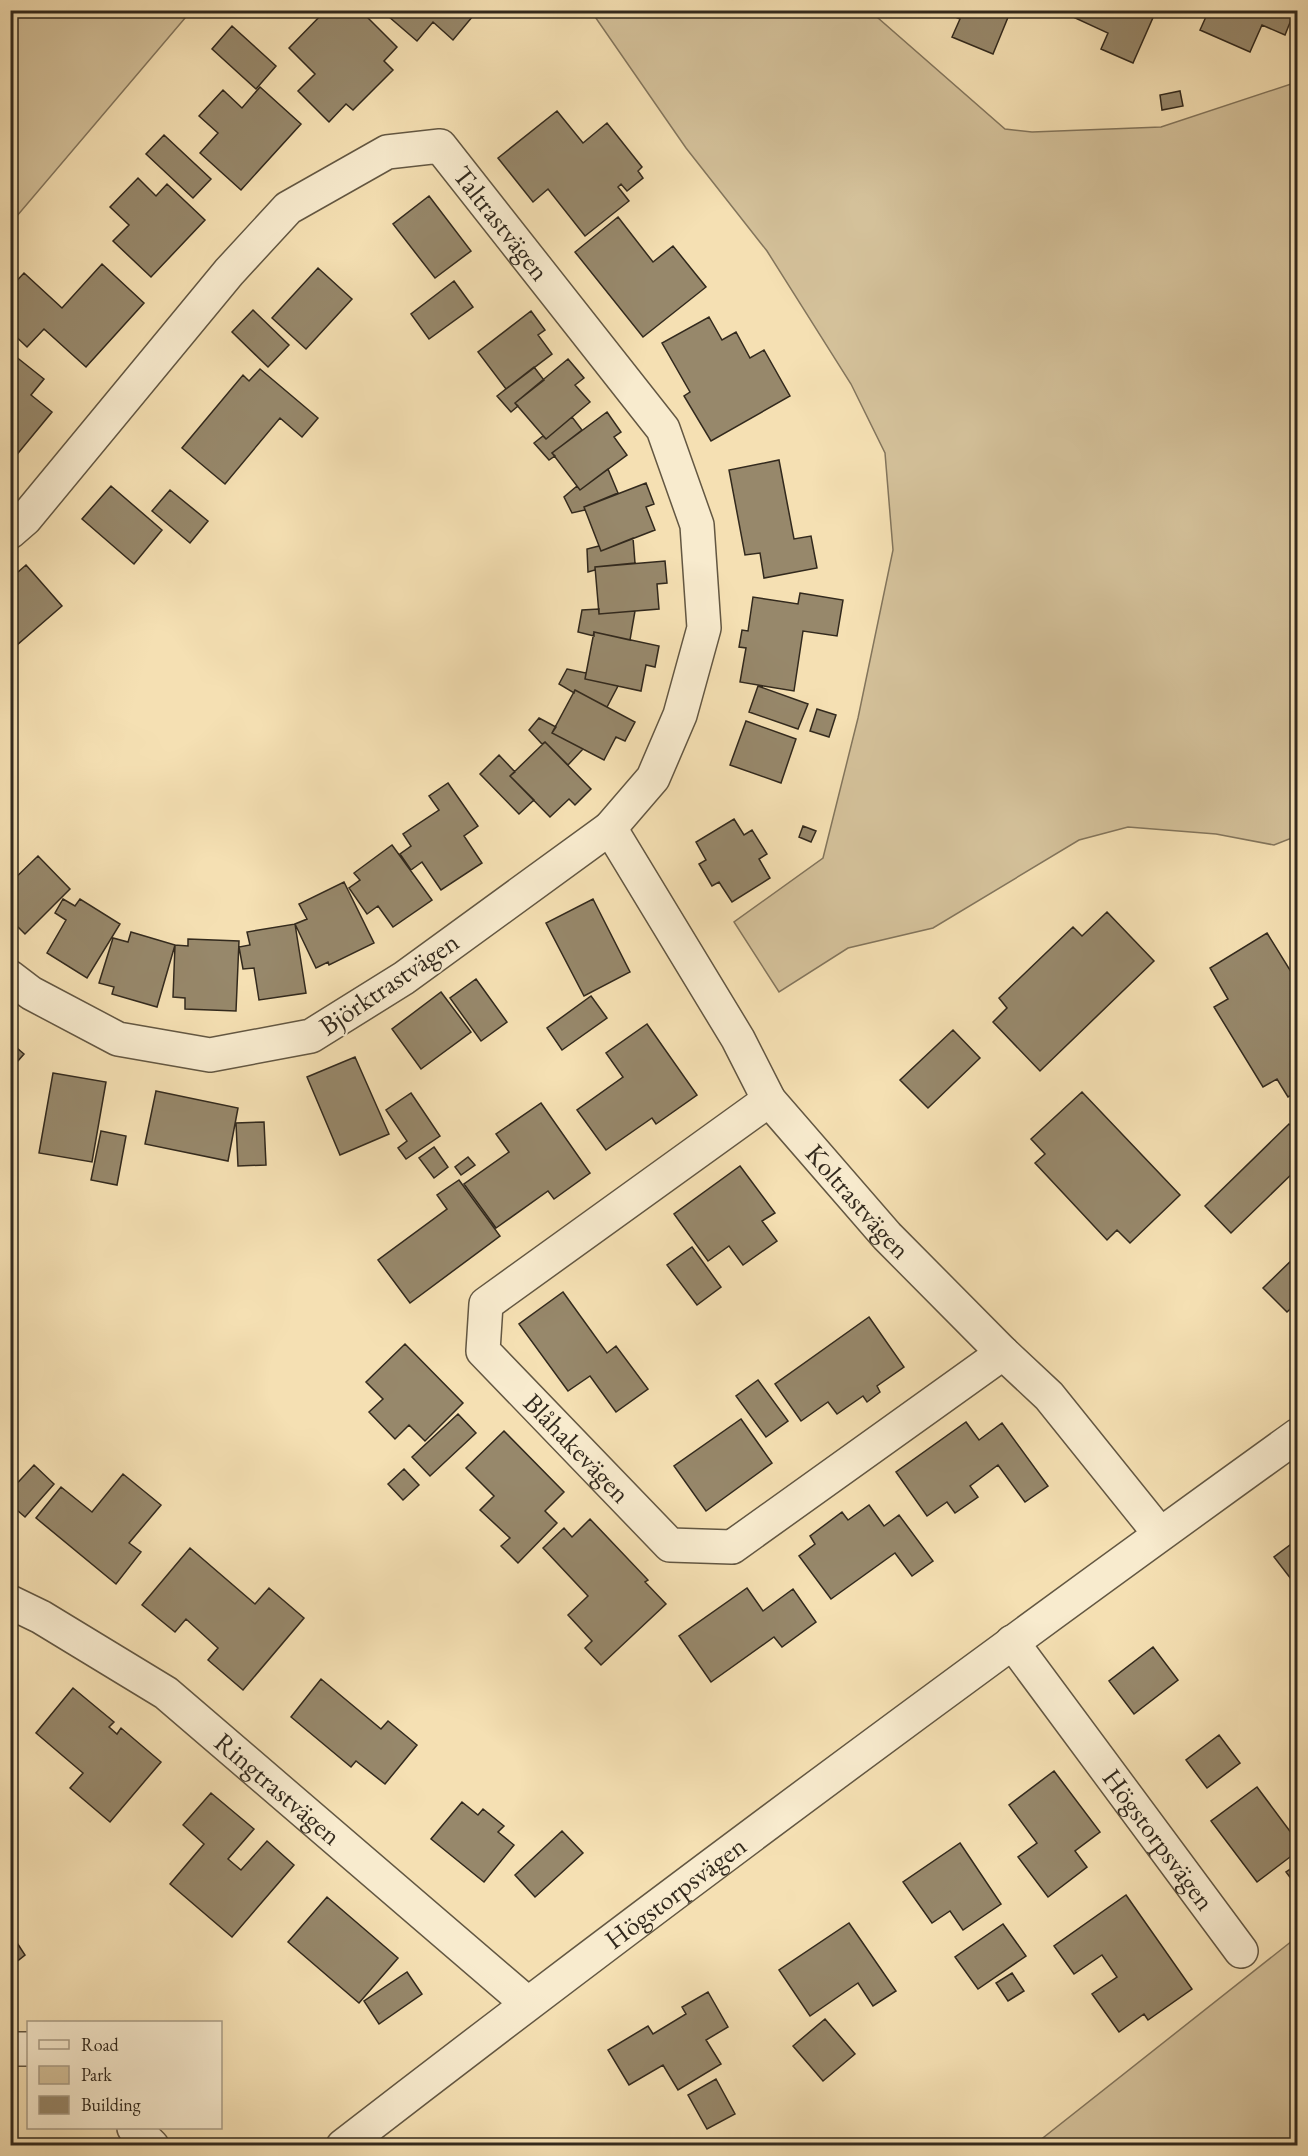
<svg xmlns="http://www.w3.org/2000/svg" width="1308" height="2156" viewBox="0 0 1308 2156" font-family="'EB Garamond',serif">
  <rect width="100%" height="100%" fill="#f5e0b3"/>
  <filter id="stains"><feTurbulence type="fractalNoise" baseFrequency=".00333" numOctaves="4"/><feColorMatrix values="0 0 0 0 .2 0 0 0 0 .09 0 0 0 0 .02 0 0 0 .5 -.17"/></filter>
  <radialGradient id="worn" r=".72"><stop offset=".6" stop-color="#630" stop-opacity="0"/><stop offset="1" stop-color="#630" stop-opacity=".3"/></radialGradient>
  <path fill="#d4c19a" stroke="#83755c" stroke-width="1.5" d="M11,10L191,11L11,223L10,11Z
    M591,11H870L1005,129L1032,132L1161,127L1297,82V836L1274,845L1216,834L1128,827L1079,840L933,928L848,948L779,992L734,922L823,858L858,718L893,550L885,453L851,384L767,251L686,148Z
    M1297,1937V2145H1034Z"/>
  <path fill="#97886b" stroke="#32291d" stroke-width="1.5" d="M326,10H329L334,16L340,10H360L397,47L384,61L393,70L353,110L346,104L329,122L298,91L315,74L289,48Z
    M381,10H478L453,40L433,22L417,41Z
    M940,10H1011L993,54L952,37L960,19Z
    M1058,10H1149L1155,13L1133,63L1101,49L1108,33Z
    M1209,10H1295L1285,35L1262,25L1250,52L1200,30Z
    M232,26L276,66L256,89L212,49Z
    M260,87L301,124L241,190L200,153L218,133L199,116L223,90L242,108Z
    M1180,91L1183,106L1162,110L1160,95Z
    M557,111L583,143L607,123L642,167L638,171L643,178L627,191L621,184L618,187L629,201L585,236L548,189L533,202L498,158Z
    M164,135L211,179L193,198L146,154Z
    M138,178L156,196L167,184L205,220L151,277L113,241L129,225L110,207Z
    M429,196L471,251L435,278L393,224Z
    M618,217L653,262L673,246L706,287L643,337L575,252Z
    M102,264L144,303L86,367L44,329L27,347L10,331V288L24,273L62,308Z
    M318,268L352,299L306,349L272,318Z
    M454,281L473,307L429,339L411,314Z
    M253,310L289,345L268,367L232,332Z
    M531,311L545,330L538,335L552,354L506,389L478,352Z
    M709,317L722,340L736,332L750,358L764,350L790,396L711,441L684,396L690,392L662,343Z
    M10,352L44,379L31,395L52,412L10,463Z
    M568,359L584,378L575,385L590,402L546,439L515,403Z
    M534,367L544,380L515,403L518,406L511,412L497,396Z
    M260,369L318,418L302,437L280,418L225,484L182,448L243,375L249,381Z
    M607,412L621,432L614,437L627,455L580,490L552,453Z
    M572,417L582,430L552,453L555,456L549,460L534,443L543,436L546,439Z
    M779,460L794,539L811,536L817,568L764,578L760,553L745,555L729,470Z
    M608,469L618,493L584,507L585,510L572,513L564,497L577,486L580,490Z
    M646,483L654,504L646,507L655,530L601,551L584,507Z
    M111,486L162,530L134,564L82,519Z
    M170,490L208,521L190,543L152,511Z
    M633,538L635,563L595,567V570L588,572L587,549L599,546L601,551Z
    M665,561L667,583L657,584L659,609L599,614L595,567Z
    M26,565L62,606L10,651V579Z
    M800,593L843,600L837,636L803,631L794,691L740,682L746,648L739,647L742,630L748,631L753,597L798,604Z
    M599,609V614L635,611L630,640L594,632V636L578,632L582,610Z
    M594,632L659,646L655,667L646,665L641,691L585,679Z
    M567,669L586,673L585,679L618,686L607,707L575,690L574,693L559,684Z
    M758,686L808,704L798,729L749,712Z
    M575,690L635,722L625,741L616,737L604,760L552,733Z
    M817,709L836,715L829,737L810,731Z
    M539,718L556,727L552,733L583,749L568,765L545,742L542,744L529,730Z
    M746,721L796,739L781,783L730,765Z
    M545,742L591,789L575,805L569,799L550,817L510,776Z
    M499,755L515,772L510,776L534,800L519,814L480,774Z
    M448,783L478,826L464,836L482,863L441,890L422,862L411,870L400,854L411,846L403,834L439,810L429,796Z
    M734,819L744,835L752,830L767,854L759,859L770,878L732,902L719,882L712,886L699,864L706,860L696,842Z
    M803,826L816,831L811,842L799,837Z
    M392,845L432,900L393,927L378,906L367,914L349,888L360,880L354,873Z
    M38,856L70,889L25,934L10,919V883Z
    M344,882L374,943L329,965L328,962L316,968L295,924L307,919L299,904Z
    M63,899L75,906L80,899L120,924L87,978L47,953L66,920L55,913Z
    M593,899L630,972L584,996L546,923Z
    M1107,912L1154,961L1040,1071L993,1022L1007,1008L999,998L1073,927L1082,936Z
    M295,924L306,993L259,1000L254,968L243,969L239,947L250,945L247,932Z
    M131,932L175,945L157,1007L112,994L114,987L99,983L113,938L128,942Z
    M1267,933L1298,983V1091L1288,1097L1277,1079L1263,1087L1214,1007L1228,999L1210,968Z
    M188,939L239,941L236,1011L185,1009V998L173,997L175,945L188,946Z
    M476,979L507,1022L481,1041L450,998Z
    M441,992L471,1032L421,1069L392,1029Z
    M591,996L607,1018L562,1050L547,1028Z
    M647,1024L697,1095L656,1124L652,1118L606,1150L577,1110L623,1077L606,1053Z
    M953,1030L980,1058L928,1108L900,1080Z
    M10,1042L24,1054L10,1070Z
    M355,1057L389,1134L340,1155L307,1077Z
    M53,1073L106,1082L92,1162L39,1153Z
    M156,1091L238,1108L228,1161L145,1144Z
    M1082,1092L1180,1195L1130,1243L1117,1230L1107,1240L1035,1163L1045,1154L1031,1139Z
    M411,1093L440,1136L406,1159L398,1148L407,1141L386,1110Z
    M541,1103L590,1173L554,1199L548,1191L496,1228L464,1184L509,1152L496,1134Z
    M264,1122L266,1165L238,1166L236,1123Z
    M1289,1124L1298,1132V1168L1231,1233L1205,1206Z
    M101,1131L126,1136L117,1185L91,1180Z
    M434,1147L448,1167L434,1178L419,1158Z
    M468,1157L475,1165L461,1175L455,1167Z
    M740,1166L775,1213L762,1221L777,1241L743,1265L729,1246L708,1261L674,1214Z
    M459,1180L500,1236L410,1303L378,1260L447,1209L437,1195Z
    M692,1247L721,1287L697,1305L667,1265Z
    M1298,1254V1302L1287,1312L1263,1288Z
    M563,1292L607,1353L616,1346L648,1389L616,1412L590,1376L568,1391L519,1324Z
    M869,1317L904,1367L877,1386L880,1392L867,1402L863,1396L837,1414L828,1402L801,1421L775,1384Z
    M405,1344L463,1403L425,1441L409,1425L395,1439L369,1412L383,1399L366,1382Z
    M758,1380L788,1421L766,1437L736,1396Z
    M458,1414L476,1433L430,1476L412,1457Z
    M741,1419L772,1463L706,1511L674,1466Z
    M966,1422L979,1440L1002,1423L1048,1486L1025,1502L998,1465L970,1486L978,1497L955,1513L947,1502L927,1516L896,1472Z
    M504,1431L564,1492L545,1511L557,1523L518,1563L501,1546L510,1538L480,1510L494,1496L466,1468Z
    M34,1465L54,1484L25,1517L10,1504V1491Z
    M404,1469L419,1485L403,1500L388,1484Z
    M123,1474L161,1505L129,1543L141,1552L116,1584L36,1518L61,1487L92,1512Z
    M869,1505L884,1526L899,1515L933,1561L912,1576L895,1553L831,1599L799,1556L815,1544L810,1536L842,1512L848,1520Z
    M590,1519L648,1580L645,1582L666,1604L601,1665L585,1648L592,1641L568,1615L588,1596L543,1548L564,1528L572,1537Z
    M1298,1539V1588L1274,1557Z
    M190,1548L255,1604L269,1588L304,1618L243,1690L208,1660L218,1648L186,1619L175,1632L142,1605Z
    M747,1588L763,1611L793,1589L816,1622L782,1647L774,1637L711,1682L679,1636Z
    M1153,1647L1178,1680L1134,1714L1109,1681Z
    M321,1679L381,1729L388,1721L417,1745L385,1784L356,1761L351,1767L291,1717Z
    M73,1688L114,1722L109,1727L117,1734L121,1728L161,1762L110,1822L70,1788L83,1773L36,1733Z
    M1219,1735L1240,1763L1207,1788L1186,1760Z
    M1054,1771L1100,1832L1075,1851L1087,1867L1048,1897L1018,1857L1037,1843L1009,1805Z
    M1257,1787L1298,1842V1851L1257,1882L1211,1821Z
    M211,1793L254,1829L228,1859L241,1870L267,1841L294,1865L232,1937L170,1884L204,1844L183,1825Z
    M462,1802L478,1815L483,1809L504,1826L498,1832L514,1845L484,1882L431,1839Z
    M562,1831L583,1853L535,1897L515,1875Z
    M960,1843L1001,1904L963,1930L950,1911L932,1923L903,1882Z
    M1298,1864V1888L1286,1872Z
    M1126,1895L1192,1989L1148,2020L1144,2014L1119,2032L1092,1994L1117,1977L1102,1955L1074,1974L1054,1946Z
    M327,1897L398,1958L359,2003L288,1942Z
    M849,1923L896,1991L873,2006L858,1983L810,2016L779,1970Z
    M1003,1924L1026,1956L978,1989L955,1957Z
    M10,1932L25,1955L10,1967Z
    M407,1972L422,1994L379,2024L364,2001Z
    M1012,1973L1024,1991L1008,2001L996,1983Z
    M708,1992L728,2027L706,2040L721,2064L678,2090L663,2065L629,2085L608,2050L648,2026L653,2034L686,2014L682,2007Z
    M825,2019L855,2054L823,2081L793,2046Z
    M716,2079L735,2114L707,2129L688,2095Z"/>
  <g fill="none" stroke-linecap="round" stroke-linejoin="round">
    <g stroke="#635742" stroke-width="36">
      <g id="minor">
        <path id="s1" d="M10,532L25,519L229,272L288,208L387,152L440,146L663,429L697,525L704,628L680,715L653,778L610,828L404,978L311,1036L210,1055L118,1039L31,993L10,977"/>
        <path id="s2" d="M610,828L738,1039L769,1100L887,1236L1003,1353L1049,1396L1160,1534"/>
        <path id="s3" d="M769,1100L486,1304L483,1351L670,1545L732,1547L1003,1353"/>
        <path id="s4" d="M10,1602L41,1617L166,1693L527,2003"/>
        <path id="s5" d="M1012,1642L1241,1951"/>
        <path d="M10,2049H28"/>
        <path d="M134,2128L152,2146"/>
        <path id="s6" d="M343,2146C657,1903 976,1667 1298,1435"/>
      </g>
    </g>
    <use href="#minor" stroke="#f8ebce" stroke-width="33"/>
  </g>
  <g text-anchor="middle" stroke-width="4.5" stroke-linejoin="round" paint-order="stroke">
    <g font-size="27" fill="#32291d" stroke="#f8ebce">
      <text dy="9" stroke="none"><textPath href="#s1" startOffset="693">Taltrastvägen</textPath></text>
      <text transform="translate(389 984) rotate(-34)" y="9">Björktrastvägen</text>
      <text dy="9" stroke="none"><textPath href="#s2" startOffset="450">Koltrastvägen</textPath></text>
      <text dy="9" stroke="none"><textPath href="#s3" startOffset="531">Blåhakevägen</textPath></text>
      <text dy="9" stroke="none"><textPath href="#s4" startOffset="328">Ringtrastvägen</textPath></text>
      <text dy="9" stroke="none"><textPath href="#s5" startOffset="246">Högstorpsvägen</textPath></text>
      <text dy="9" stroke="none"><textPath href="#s6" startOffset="418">Högstorpsvägen</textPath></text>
    </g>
  </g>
  <rect width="1308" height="2156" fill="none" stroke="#f5e0b3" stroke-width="36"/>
  <rect x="12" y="12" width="1284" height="2132" fill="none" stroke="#32291d" stroke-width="3"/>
  <rect x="18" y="18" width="1272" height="2120" fill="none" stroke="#32291d" stroke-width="1.5"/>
  <rect x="27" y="2021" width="195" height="108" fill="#f8ebce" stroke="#a99d87" stroke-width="1.5"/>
  <rect x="39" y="2040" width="30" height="9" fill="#f8ebce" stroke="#a99d87" stroke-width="1.5"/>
  <text x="81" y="2051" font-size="18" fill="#32291d">Road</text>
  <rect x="39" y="2066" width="30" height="18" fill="#d4c19a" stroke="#a99d87" stroke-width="1.5"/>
  <text x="81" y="2081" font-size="18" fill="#32291d">Park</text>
  <rect x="39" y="2096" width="30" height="18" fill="#97886b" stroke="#a99d87" stroke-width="1.5"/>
  <text x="81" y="2111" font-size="18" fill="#32291d">Building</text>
  <rect width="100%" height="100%" filter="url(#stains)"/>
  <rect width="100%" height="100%" fill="url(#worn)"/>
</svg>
